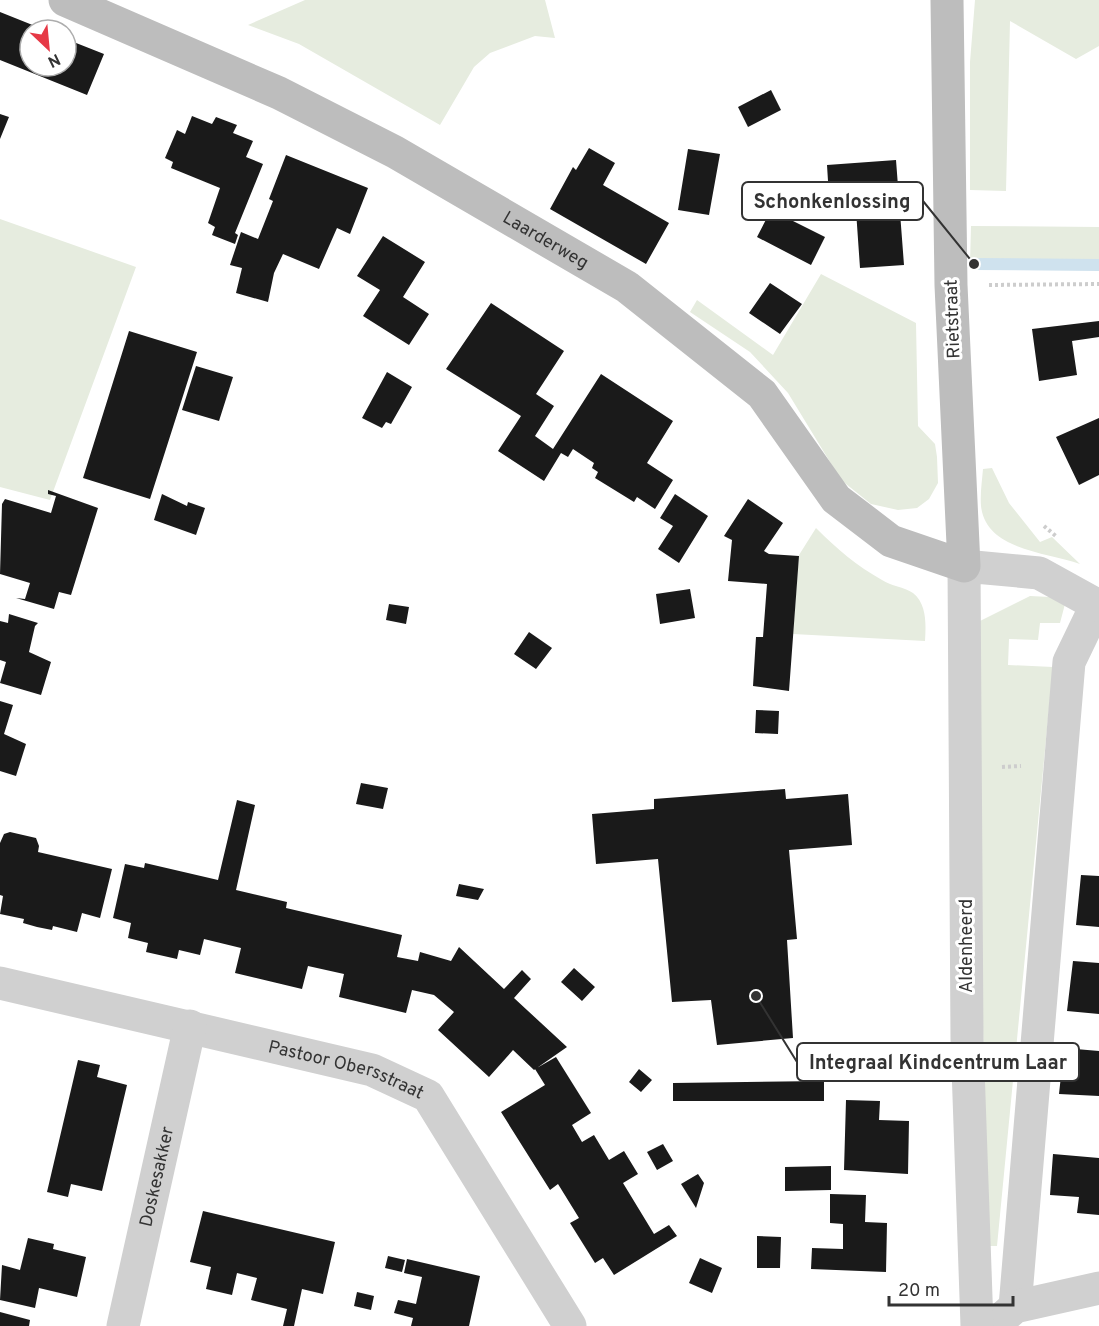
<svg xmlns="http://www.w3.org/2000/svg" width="1099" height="1326" viewBox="0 0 1099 1326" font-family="Overpass,sans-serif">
  <rect width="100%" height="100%" fill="#fff"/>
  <path fill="#e6ecdf" d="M305,0H545L555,38L535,36L490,53L474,67L440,125L299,44L248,25Z
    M975,0H1099V46L1076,59L1010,21L1006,191L970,190V62Z
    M0,219L136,267L50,500L0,487Z
    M971,226L1099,227V264L970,263Z
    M821,274L916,323L918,426L935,444L937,457L938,483L929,499L917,508L898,510L871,504L841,480L788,393L750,352L690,312L697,300L773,355Z
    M992,468L1009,503L1040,542L1052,537L1080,564C1048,552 986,551 981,506C980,494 982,481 983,469Z
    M816,528C837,549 857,566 882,580C891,586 904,587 913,593C927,604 926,625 925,641L793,634L799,555Z
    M1030,596L1050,597L1065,604L1060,623H1040L1038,640L1009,639L1008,665L1053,667L997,1246H988L976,723L980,621Z"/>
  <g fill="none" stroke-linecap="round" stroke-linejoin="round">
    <path stroke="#cfe2ee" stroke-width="12" d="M974,264L1099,265"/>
  </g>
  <path fill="#1a1a1a" d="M0,12L45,30H30V66H66V39L104,54L87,95L0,60Z
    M771,90L781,110L748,127L738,107Z
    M0,114L9,117L0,139Z
    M192,116L212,124L216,117L237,125L233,133L253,141L246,157L263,164L235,233L238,235L235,244L212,235L215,227L208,223L220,188L171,168L173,162L165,158L177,130L185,134Z
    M589,148L615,163L603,185L669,223L646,264L550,209L573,167L576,170Z
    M688,149L720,154L709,215L678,210Z
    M286,155L368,188L350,234L337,228L319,269L283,254L274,273L268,302L236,293L242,268L230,265L241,232L258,239L273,201L269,199Z
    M896,160L904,265L860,268L855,196L829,197L827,165Z
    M771,210L825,237L811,265L757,237Z
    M383,236L425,262L403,297L429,314L409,345L363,316L380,290L357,276Z
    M770,283L802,304L780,334L749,313Z
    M491,303L564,351L536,394L554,406L535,436L553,449L601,374L673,421L647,463L673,480L655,509L637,497L634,502L595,478L598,472L592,468L594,463L573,449L568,457L561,453L544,481L498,451L521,416L446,369Z
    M1099,321V337L1072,341L1077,375L1039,381L1032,329Z
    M129,331L197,352L150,499L83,478Z
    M196,366L233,377L219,421L182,410Z
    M387,372L412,387L391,424L386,422L382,428L362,418Z
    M1099,418V475L1079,485L1056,437Z
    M48,490L98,508L71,595L59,592L54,609L16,598L25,599L30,583L0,574L2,504L5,499L51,513L56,496L48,494Z
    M162,494L187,506L188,502L205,508L196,535L154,520Z
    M675,494L708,516L679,563L658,549L673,526L660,518Z
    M748,499L783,523L764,551L769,554L799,556L789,691L753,686L756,637H763L767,584L728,581L732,540L724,536Z
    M690,589L695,618L660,624L656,594Z
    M389,604L409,607L406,624L386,620Z
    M9,614L38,623L35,626L29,652L51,662L41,695L0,683L6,662L0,660V621L8,623Z
    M529,632L552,648L536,669L514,654Z
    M0,701L13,705L4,734L26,744L16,776L0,771Z
    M756,710L779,711L778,734L755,733Z
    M361,783L388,788L383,809L356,804Z
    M785,789L786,799L848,794L852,845L789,850L797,939L787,940L793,1038L717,1045L711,1000L672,1002L658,859L596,864L592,814L654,809V799Z
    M237,800L255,805L236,890L287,902L286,908L402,935L397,957L418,961L420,952L451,961L459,947L504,989L522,970L531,979L514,998L567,1047L534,1070L513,1050L489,1077L438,1030L454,1012L434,995L412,990L406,1013L339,997L344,974L308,966L302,989L235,973L241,948L204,939L200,955L179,950L177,959L146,952L148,943L128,938L131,923L113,918L125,864L144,868L145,863L218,880Z
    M10,832L36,838L39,846L38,852L112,869L100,918L82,913L77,932L53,926L52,930L37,927L23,923L24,919L0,914L3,896L0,895V843L4,834Z
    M1081,875L1099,876V927L1076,925Z
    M459,884L484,889L478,900L456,896Z
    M1073,961L1099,963V1014L1067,1011Z
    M574,968L595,987L582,1001L561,982Z
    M1064,1048L1099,1051V1096L1059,1094Z
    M556,1057L591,1113L572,1125L582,1142L594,1135L609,1160L624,1151L638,1174L623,1183L654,1234L669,1225L677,1236L614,1275L603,1258L595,1263L570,1223L579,1218L558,1184L550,1190L501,1112L545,1085L535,1069Z
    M78,1060L100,1065L97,1077L127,1085L102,1191L71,1184L68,1197L47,1192Z
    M639,1069L652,1080L641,1092L629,1082Z
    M824,1081V1101H673V1083Z
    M846,1100L880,1101L879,1120L909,1121L908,1174L844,1170Z
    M663,1144L673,1161L657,1170L647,1152Z
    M1053,1154L1099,1158V1215L1077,1213L1079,1197L1050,1195Z
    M831,1166V1190L785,1191V1167Z
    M698,1174L704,1183L696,1208L681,1184Z
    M830,1194L866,1195L865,1222L887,1223L886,1272L811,1269L812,1248L843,1249V1224L830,1223Z
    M203,1211L335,1242L323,1294L302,1289L294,1326H283L287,1309L251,1300L257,1278L237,1273L232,1295L206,1289L211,1267L190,1262Z
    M757,1236L781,1237L780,1268H757Z
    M28,1238L54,1244L53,1249L86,1257L77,1297L39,1288L35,1308L0,1300L2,1265L20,1270Z
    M388,1256L405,1260L402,1272L385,1268Z
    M700,1258L722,1268L712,1293L689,1283Z
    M407,1259L480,1276L469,1326H411L413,1318L394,1313L398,1300L416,1304L422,1277L404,1273Z
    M357,1292L374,1296L371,1310L354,1306Z
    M0,1312L30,1320L29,1326H0Z"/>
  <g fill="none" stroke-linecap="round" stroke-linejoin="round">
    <path stroke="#cdcdcd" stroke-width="4" stroke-dasharray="3 3" stroke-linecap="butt" d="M989,285L1099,284
      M1044,526L1057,537
      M1002,767L1021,766"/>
    <g stroke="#d0d0d0" stroke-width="33">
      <path id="s1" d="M0,983L372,1070L428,1096L570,1326"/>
      <path d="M1015,1307L1069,662L1097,604"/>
      <path d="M1000,1320L1015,1307L1099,1288"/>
      <path id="s2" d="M123,1326L190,1026"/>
      <path d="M977,1326L967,1039L964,566L1039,573L1099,606"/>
    </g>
    <path stroke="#bdbdbd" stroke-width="33" id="s3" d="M65,0L279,93L395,152L627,287L762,394L836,499L891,541L964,566L951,285L947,0"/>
  </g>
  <g text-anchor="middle" stroke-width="6" stroke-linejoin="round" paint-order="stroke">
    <g font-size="18" fill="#333" stroke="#fff">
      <text dy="6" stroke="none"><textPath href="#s3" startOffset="538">Laarderweg</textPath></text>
      <text transform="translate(952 319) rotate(-92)" y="6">Rietstraat</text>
      <text transform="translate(966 946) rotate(-90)" y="6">Aldenheerd</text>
      <text dy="6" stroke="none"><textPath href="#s1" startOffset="357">Pastoor Obersstraat</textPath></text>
      <text dy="6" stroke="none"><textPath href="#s2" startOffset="153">Doskesakker</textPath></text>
    </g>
  </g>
  <path fill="none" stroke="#333" stroke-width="2" d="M974 264L923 201M756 996L797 1062"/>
  <g fill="#333" stroke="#fff" stroke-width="2">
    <circle cx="974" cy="264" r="6"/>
    <circle cx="756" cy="996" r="6"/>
  </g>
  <g fill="#fff" stroke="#333" stroke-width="2">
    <rect x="742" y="182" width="181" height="38" rx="6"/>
    <rect x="797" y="1043" width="282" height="38" rx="6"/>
  </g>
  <g font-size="20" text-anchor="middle" font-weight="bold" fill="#333">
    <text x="832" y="208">Schonkenlossing</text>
    <text x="938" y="1069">Integraal Kindcentrum Laar</text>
  </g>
  <g transform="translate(48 48) rotate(154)"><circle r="28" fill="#ffffff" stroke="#adadad" stroke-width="1.5"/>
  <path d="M0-4.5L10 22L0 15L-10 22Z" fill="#e63946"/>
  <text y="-9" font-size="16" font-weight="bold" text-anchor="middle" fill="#333333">N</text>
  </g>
  <path d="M889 1296v9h124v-9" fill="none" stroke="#333333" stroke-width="3"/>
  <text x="898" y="1296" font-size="18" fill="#333333" stroke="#ffffff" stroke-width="4.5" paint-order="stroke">20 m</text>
</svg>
